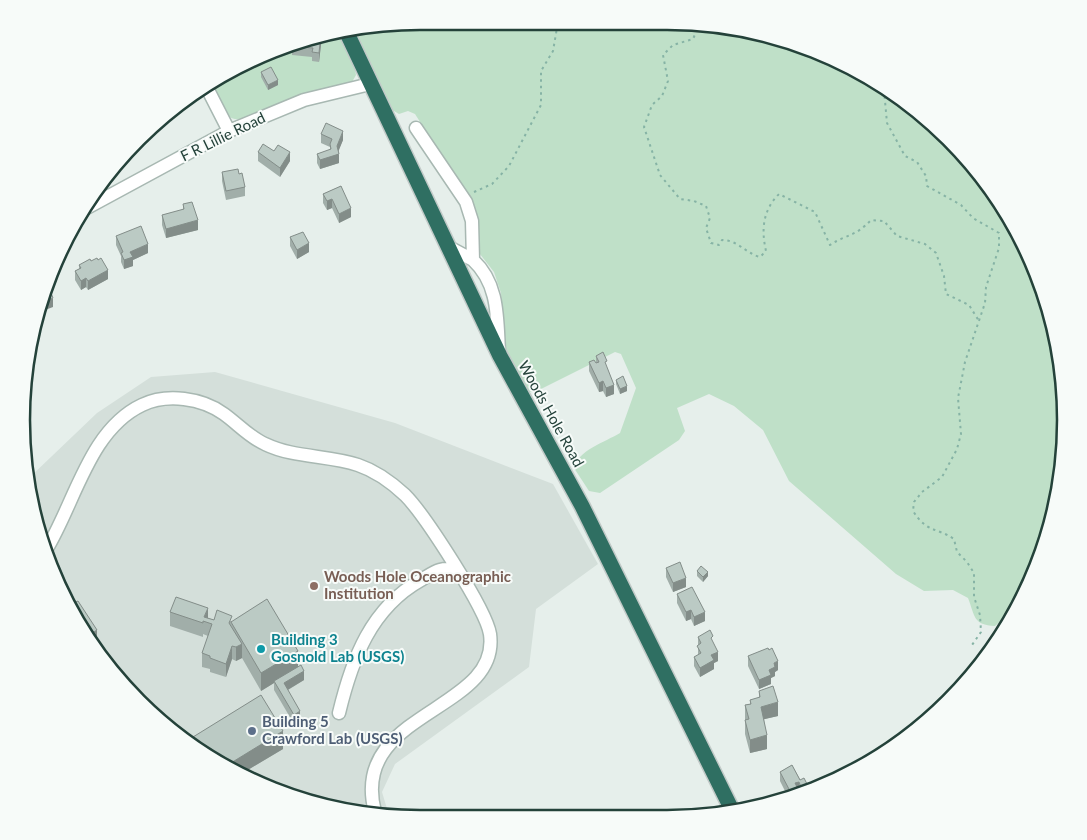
<svg xmlns="http://www.w3.org/2000/svg" width="1087" height="840" viewBox="0 0 1087 840" font-family="Lato,sans-serif">
  <rect width="100%" height="100%" fill="#e6efeb"/>
  <path fill="#d4dfda" d="M215,372L395,423L553,484L598,564L536,609L529,667L395,764L382,792L388,812L342,811L268,789L198,751L120,683L75,620L35,523L29,478L97,413L151,377Z"/>
  <path fill="#bfe0c8" d="M420,21L693,22L795,42L910,104L967,157L1012,220L1044,292L1062,374L1065,446L1052,523L1025,596L1014,602L1004,618L995,626C973,625 975,616 968,598L953,590L924,591L896,574L789,481L763,430L734,406L709,394L677,408L685,431L679,440L600,493L589,491L574,468C577,451 605,442 620,433L636,388L621,354L615,352L535,392H529L525,388L505,349L501,293L494,272L476,249L477,222L474,207L415,114L408,111L399,114L389,108L354,30Z
    M338,32L355,69L356,75L352,82L241,119C222,122 216,97 209,84L220,75L317,35Z"/>
  <g fill="none" stroke-linecap="round" stroke-linejoin="round">
    <g stroke="#a8b8b2" stroke-width="15">
      <path id="minor" d="M206,86L229,131
        M416,128L466,202L472,221L473,260C499,284 497,318 499,351
        M83,210L229,131L304,100L370,84
        M447,246L473,260
        M46,550C75,503 89,430 142,405C167,393 202,398 224,414C238,424 249,437 265,444C294,458 328,455 358,465C376,471 391,482 405,495C424,514 486,609 490,634C501,712 348,711 375,812
        M339,713C352,659 371,608 421,580C436,571 440,567 457,570"/>
    </g>
    <g stroke="#c2cac8" stroke-width="18">
      <path id="highway" d="M346,31L500,356L582,506L732,810"/>
    </g>
    <path stroke="#86b3a5" stroke-width="2" stroke-dasharray="2.5 4" stroke-linecap="butt" d="M697,23V30L693,39L673,45L663,55L668,81L662,96L652,105L644,127L660,175L680,199L694,201L706,206L710,218L706,228L711,243L719,245L722,240C738,240 745,253 760,257L766,251C761,229 763,210 779,194L815,212L830,245C847,234 855,237 871,220L884,221L897,236L925,244L936,253L944,276L946,294L969,305L979,321
      M884,90L887,123L905,156L917,162L926,176L927,186L961,205L973,218L999,233V248L986,287L985,303L965,362L958,398L961,434L957,449L942,477L922,492L914,502L913,511C927,533 936,527 954,539L957,552L967,562L974,573V597L980,615L981,632L972,645
      M474,192L492,184L509,166L541,105V71L553,51L558,22"/>
    <use href="#minor" stroke="#fff" stroke-width="12"/>
    <use href="#highway" stroke="#2f6f62" stroke-width="15"/>
  </g>
  <path fill="#a1aea9" d="M322,34L319,62L312,61V57L292,55V45Z
    M253,61L251,67L246,64Z
    M261,72L278,85L268,90L261,77Z
    M321,134L343,140L338,151L339,163L320,169L317,163V154L330,150V147L321,143Z
    M258,152L290,161L280,177L258,161Z
    M222,172L239,174L245,187V196L226,200L222,181Z
    M341,186L351,217L339,223L332,208L327,210L323,203V194Z
    M183,204L198,230L166,238L162,225V215L183,210Z
    M116,236L148,253L133,260V266L124,269L121,262V256L116,245Z
    M290,237L309,252L297,259L290,246Z
    M91,261L108,279L88,290L86,287L81,290L75,280V271L79,269V265Z
    M596,356L607,368L614,394L606,397L603,391L599,392L589,371V362L596,363Z
    M616,380L627,391L620,394L616,384Z
    M666,568L686,587L673,592L666,577Z
    M697,571L708,576L703,582L697,576Z
    M677,594L705,621L694,626L691,619L686,621L677,603Z
    M170,612L208,618L214,620L232,621L298,667L304,680L288,690L300,720L294,724L274,690V683L261,691L242,658L236,661L232,659L226,677L210,672V669L202,667V653L208,636L203,634V637L170,626Z
    M698,637L713,643L718,661L714,663V669L700,677L694,666V657L698,655Z
    M748,656L778,670L775,672V676L771,678V684L759,689L748,666Z
    M759,691L778,716L764,719L767,749L750,753L745,734V705L750,704V700L759,698Z
    M193,737L283,749L241,774L198,751L193,746Z
    M792,765L807,792L801,795L799,791L797,792V796L789,799L780,781V772Z"/>
  <path fill="#838d89" d="M321,34H322V37L319,62V53Z
    M278,80V85L268,90V85Z
    M343,131V140L337,155L339,154V163L320,169V160L337,146Z
    M290,152V161L280,177V168Z
    M332,199V208L327,210V201Z
    M351,208V217L339,223V214Z
    M198,220V230L166,238V229Z
    M309,243V252L297,259V250Z
    M148,244V253L133,260V266L124,269V260L130,252Z
    M108,270V279L88,290V281Z
    M86,278V287L81,290V281Z
    M53,298V307L37,313V311L41,303Z
    M603,381V391L599,392V383Z
    M614,385V394L606,397V388Z
    M627,386V391L620,394V389Z
    M708,572V576L703,582V577Z
    M686,578V587L673,592V583Z
    M208,608V621L204,617Z
    M691,610V619L686,621V612Z
    M705,612V621L694,626V617Z
    M97,630V650L87,636Z
    M242,644V658L236,661V647Z
    M232,646V659L226,677V664Z
    M298,651V668L274,681V683L261,691V673Z
    M718,652V661L714,663V669L700,677V668L711,655Z
    M778,661V670L775,672V676L771,678V684L759,689V680L769,670L774,663Z
    M304,671V680L284,692V683Z
    M778,702V716L761,720V707Z
    M300,711V720L294,724V715Z
    M283,731V749L241,774L226,766Z
    M767,735V749L750,753V740Z
    M799,782V791L797,792V796L790,799V791L795,783Z
    M807,784V792L801,795V787Z"/>
  <path fill="#bbcac4" stroke="#838d89" d="M321,34L319,53L312,52L313,48L292,46L317,35Z
    M271,67L278,80L268,85L261,72Z
    M326,123L343,131L337,146L339,154L320,160L317,154L331,149L330,144L332,139L321,134Z
    M263,144L274,151L278,145L290,152L280,168L258,152Z
    M238,169L239,174L242,173L245,187L226,191L222,172Z
    M341,186L351,208L339,214L332,199L327,201L323,194Z
    M192,202L198,220L166,229L162,215L184,209L183,204Z
    M141,226L148,244L130,252L133,257L124,260L121,253L123,252L116,236Z
    M303,232L309,243L297,250L290,237Z
    M97,258L98,260L101,258L108,270L88,281L86,278L81,281L75,271L81,268L79,265L90,259L91,261Z
    M48,285L53,298L41,303Z
    M603,352L607,361L605,362L614,385L606,388L603,381L599,383L589,362L594,360L596,363L599,362L596,356Z
    M623,376L627,386L620,389L616,380Z
    M680,562L686,578L673,583L666,568Z
    M701,566L708,572L703,577L697,571Z
    M692,587L705,612L694,617L691,610L686,612L677,594Z
    M176,597L208,608L204,617L214,620L217,610L232,616L229,623L242,644L236,647L232,646L226,664L210,658V656L202,653L212,624L203,621V623L170,612Z
    M267,599L298,651L261,673L231,622Z
    M78,601L97,630L87,636L75,620L69,605Z
    M710,630L713,636L711,638L718,652L711,655L714,660L700,668L694,657L701,653L697,646L701,643L698,637Z
    M768,648L769,650L772,648L778,661L774,663L775,667L769,670L771,675L759,680L748,656Z
    M301,665L304,671L284,683L300,711L294,715L274,681Z
    M773,686L778,702L761,707L767,735L750,740L745,720L749,719L745,705L751,704L750,700L760,697L759,691Z
    M134,691L138,699L132,693Z
    M261,695L283,731L226,766L202,754L193,737Z
    M792,765L800,780L804,778L807,784L801,787L799,782L795,783L797,787L790,791L780,772Z
    M698,814L700,817L692,818Z"/>
  <circle fill="#8d6e63" stroke="#f7fbf9" stroke-width="2" cx="314" cy="586" r="5"/>
  <circle fill="#0f9aa8" stroke="#f7fbf9" stroke-width="2" cx="261" cy="649" r="5"/>
  <circle fill="#5c6f8a" stroke="#f7fbf9" stroke-width="2" cx="252" cy="731" r="5"/>
  <g text-anchor="middle" stroke-width="4" stroke-linejoin="round" paint-order="stroke">
    <g font-size="15" fill="#24423a" stroke="#f7fbf9">
      <text transform="translate(223 137) rotate(-26)" y="5">F R Lillie Road</text>
      <text transform="translate(551 414) rotate(61)" y="5">Woods Hole Road</text>
    </g>
    <g font-size="15" font-weight="bold" fill="#785e54" stroke="#f7fbf9" text-anchor="start">
      <text x="324" y="582">Woods Hole Oceanographic<tspan x="324" dy="17">Institution</tspan></text>
    </g>
    <g font-size="15" font-weight="bold" fill="#0d838f" stroke="#f7fbf9" text-anchor="start">
      <text x="271" y="645">Building 3<tspan x="271" dy="17">Gosnold Lab (USGS)</tspan></text>
    </g>
    <g font-size="15" font-weight="bold" fill="#4e5e75" stroke="#f7fbf9" text-anchor="start">
      <text x="262" y="727">Building 5<tspan x="262" dy="17">Crawford Lab (USGS)</tspan></text>
    </g>
  </g>
  <path d="M0 0H1087V840H0ZM420 30H667A390 390 0 0 1 1057 420V420A390 390 0 0 1 667 810H420A390 390 0 0 1 30 420V420A390 390 0 0 1 420 30Z" fill="#f7fbf9" fill-rule="evenodd"/>
  <path fill="none" stroke="#24423a" stroke-width="2.5" d="M420 30H667A390 390 0 0 1 1057 420V420A390 390 0 0 1 667 810H420A390 390 0 0 1 30 420V420A390 390 0 0 1 420 30Z"/>
</svg>
